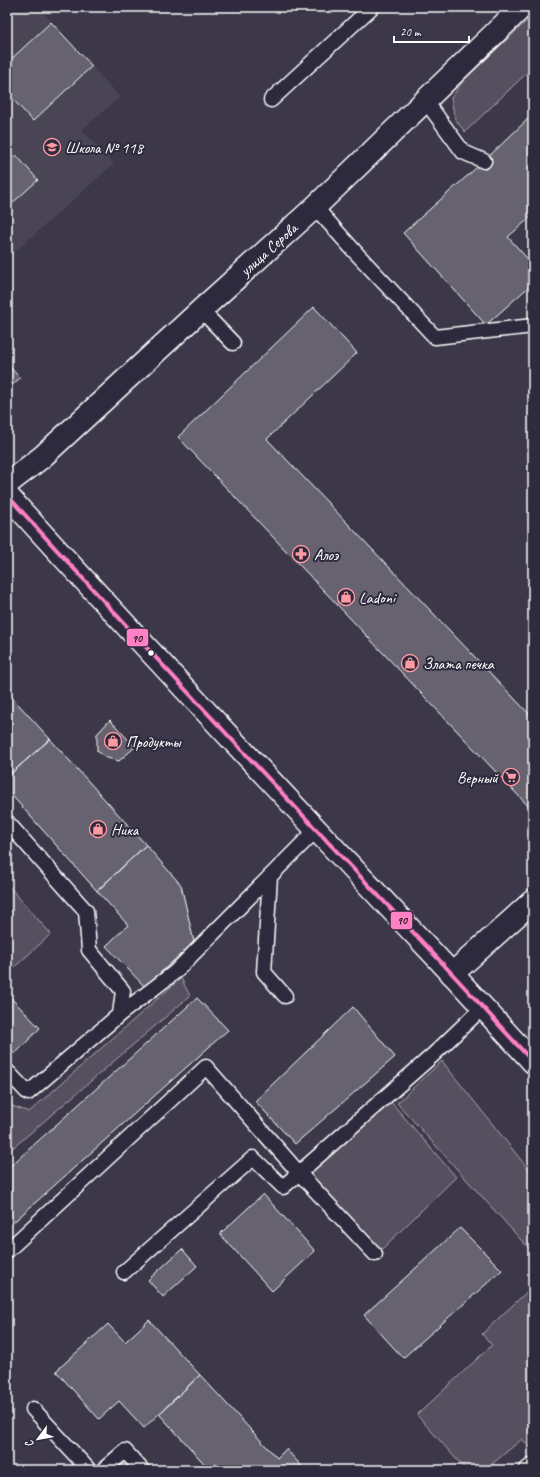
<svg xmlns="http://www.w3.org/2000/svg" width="540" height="1477" viewBox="0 0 540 1477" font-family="Caveat,sans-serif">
  <rect width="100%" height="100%" fill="#3c3749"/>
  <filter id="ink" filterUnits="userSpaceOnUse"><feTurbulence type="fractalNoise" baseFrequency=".025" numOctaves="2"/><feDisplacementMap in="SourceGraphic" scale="8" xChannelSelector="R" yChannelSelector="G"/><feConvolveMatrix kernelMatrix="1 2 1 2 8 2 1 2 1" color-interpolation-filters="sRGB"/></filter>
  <g filter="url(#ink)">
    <path fill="#494455" d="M7,7H38L120,97L82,130L114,164L7,259Z"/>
    <path fill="#555060" stroke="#aaa8b0" d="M533,15V67L465,132L455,119L451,98L464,80Z
      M7,884L51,934L7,974Z
      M181,978L190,996L7,1153V1104L29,1112Z
      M442,1061L533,1175V1253L397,1103Z
      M391,1102L456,1177L380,1251L307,1174Z
      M533,1286V1444L529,1447L522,1439L485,1470H466L417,1415L492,1345L482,1334Z"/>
    <path fill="#666270" stroke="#fff" d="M51,22L92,66L33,121L7,93V63Z
      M530,117L533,120V215L508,237L533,265V283L486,325L403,233L484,161Z
      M16,155L38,180L7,208V163Z
      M314,307L357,353L267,439L533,718V811L178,437Z
      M9,366L20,378L7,390V368Z
      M7,692L50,739L7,777Z
      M110,720L135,747L119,761L107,758L97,751V734Z
      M50,739L146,845L97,891L7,790V777Z
      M146,845L181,885L194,942L145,987L106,946L128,925L97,891Z
      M7,994L40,1028L15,1054L7,1046Z
      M197,998L228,1030L7,1228V1169Z
      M353,1007L395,1057L295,1144L255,1101Z
      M263,1194L315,1251L272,1291L220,1234Z
      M460,1228L502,1270L403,1358L364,1315Z
      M182,1249L197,1266L163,1297L148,1280Z
      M149,1320L200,1375L144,1428L119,1401L99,1419L56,1371L108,1324L125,1342Z
      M200,1375L277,1458L286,1449L305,1470H210L159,1414Z"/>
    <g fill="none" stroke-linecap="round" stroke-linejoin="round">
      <g stroke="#fff" stroke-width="17">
        <path id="service" d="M271,100L372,7
          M425,100L463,152L484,161
          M315,207L357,254L435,337L533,326
          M201,310L233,343
          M7,822L86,911L89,950L123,991L120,1014L28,1093L7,1071
          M270,876L264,972L285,996
          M120,1014L175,972L316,830
          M7,1251L206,1067L299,1173L433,1055L482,1008
          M124,1272L253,1158L283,1187L299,1173L375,1254
          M33,1409L89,1470
          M103,1470L125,1451L142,1470
          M526,1470L532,1465"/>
      </g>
      <g stroke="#fff" stroke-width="25">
        <path id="minor" d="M452,974L533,901"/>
      </g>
      <g stroke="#fff" stroke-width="25">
        <path id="tertiary" d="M7,484L42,457L201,310L315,207L522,7"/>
      </g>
      <g stroke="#fff" stroke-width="25">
        <path id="secondary" d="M7,495C145,648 286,798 428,948C463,985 498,1024 533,1062"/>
      </g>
      <use href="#service" stroke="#2f2a3d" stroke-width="14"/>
      <use href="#minor" stroke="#2f2a3d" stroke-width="22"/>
      <use href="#tertiary" stroke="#2f2a3d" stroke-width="22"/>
      <use href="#secondary" stroke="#2f2a3d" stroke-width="22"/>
      <g stroke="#2f2a3d" stroke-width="7">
        <path id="bus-1" d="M7,495C145,648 286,798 428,948C463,985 498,1024 533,1062"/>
      </g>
      <use href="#bus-1" stroke="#ff80c5" stroke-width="4"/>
    </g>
  </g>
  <defs>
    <g id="school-ring" transform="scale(0.9)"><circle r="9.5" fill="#2f2a3d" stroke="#ff9aa2" stroke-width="1.5"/><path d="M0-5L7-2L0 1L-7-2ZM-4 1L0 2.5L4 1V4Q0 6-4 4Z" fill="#ff9aa2"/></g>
    <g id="pharmacy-ring" transform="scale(0.9)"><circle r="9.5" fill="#2f2a3d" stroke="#ff9aa2" stroke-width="1.5"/><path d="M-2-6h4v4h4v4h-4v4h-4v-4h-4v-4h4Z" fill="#ff9aa2"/></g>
    <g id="shop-ring" transform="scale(0.9)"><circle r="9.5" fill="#2f2a3d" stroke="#ff9aa2" stroke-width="1.5"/><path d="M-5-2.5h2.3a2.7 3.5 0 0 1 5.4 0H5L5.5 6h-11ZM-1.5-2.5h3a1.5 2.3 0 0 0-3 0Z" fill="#ff9aa2"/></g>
    <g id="supermarket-ring" transform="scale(0.9)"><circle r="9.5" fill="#2f2a3d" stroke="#ff9aa2" stroke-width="1.5"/><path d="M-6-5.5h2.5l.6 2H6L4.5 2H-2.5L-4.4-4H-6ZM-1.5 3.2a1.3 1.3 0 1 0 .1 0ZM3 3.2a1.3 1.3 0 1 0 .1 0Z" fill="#ff9aa2"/></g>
  </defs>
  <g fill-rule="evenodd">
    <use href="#school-ring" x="52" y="147"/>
    <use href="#pharmacy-ring" x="301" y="554"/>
    <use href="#shop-ring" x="346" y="597"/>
    <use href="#shop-ring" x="410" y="663"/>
    <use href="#shop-ring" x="113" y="741"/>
    <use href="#supermarket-ring" x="511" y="777"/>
    <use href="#shop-ring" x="98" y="829"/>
  </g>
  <circle fill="#fff" stroke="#2f2a3d" stroke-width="1.5" cx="151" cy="653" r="3.5"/>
  <g text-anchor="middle" stroke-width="4" stroke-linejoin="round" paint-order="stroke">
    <g font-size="16" fill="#fff" stroke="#2f2a3d" text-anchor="start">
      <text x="65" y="153">Школа № 118</text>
      <text x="314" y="560">Алоэ</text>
      <text x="359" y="603">Ladoni</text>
      <text x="423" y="669">Злата печка</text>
      <text x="126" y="747">Продукты</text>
      <text x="498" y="783" text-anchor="end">Верный</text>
      <text x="111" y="835">Ника</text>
    </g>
    <g font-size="16" fill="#fff" stroke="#2f2a3d">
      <text transform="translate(268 249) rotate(-42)" y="6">улица Серова</text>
    </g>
  </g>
  <g stroke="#2f2a3d" stroke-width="1.5">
    <rect x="126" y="628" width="23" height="19" rx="4" fill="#ff80c5"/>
    <rect x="390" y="911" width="23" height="19" rx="4" fill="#ff80c5"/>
  </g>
  <g font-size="11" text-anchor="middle" font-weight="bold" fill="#111">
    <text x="137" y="642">90</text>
    <text x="402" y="924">90</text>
  </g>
  <rect width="540" height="1477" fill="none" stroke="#2f2a3d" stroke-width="24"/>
  <rect x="12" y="12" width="516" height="1453" fill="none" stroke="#fff" stroke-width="1.5" filter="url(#ink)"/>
  <g transform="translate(38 1439) rotate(238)" stroke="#2f2a3d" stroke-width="3" paint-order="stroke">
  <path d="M0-3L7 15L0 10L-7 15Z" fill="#ffffff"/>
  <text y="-6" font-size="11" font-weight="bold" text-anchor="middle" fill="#ffffff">С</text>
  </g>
  <path d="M394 36v6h75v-6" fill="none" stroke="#ffffff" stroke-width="2"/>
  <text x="400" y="36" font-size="12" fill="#ffffff" stroke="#2f2a3d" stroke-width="3" paint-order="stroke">20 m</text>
</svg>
